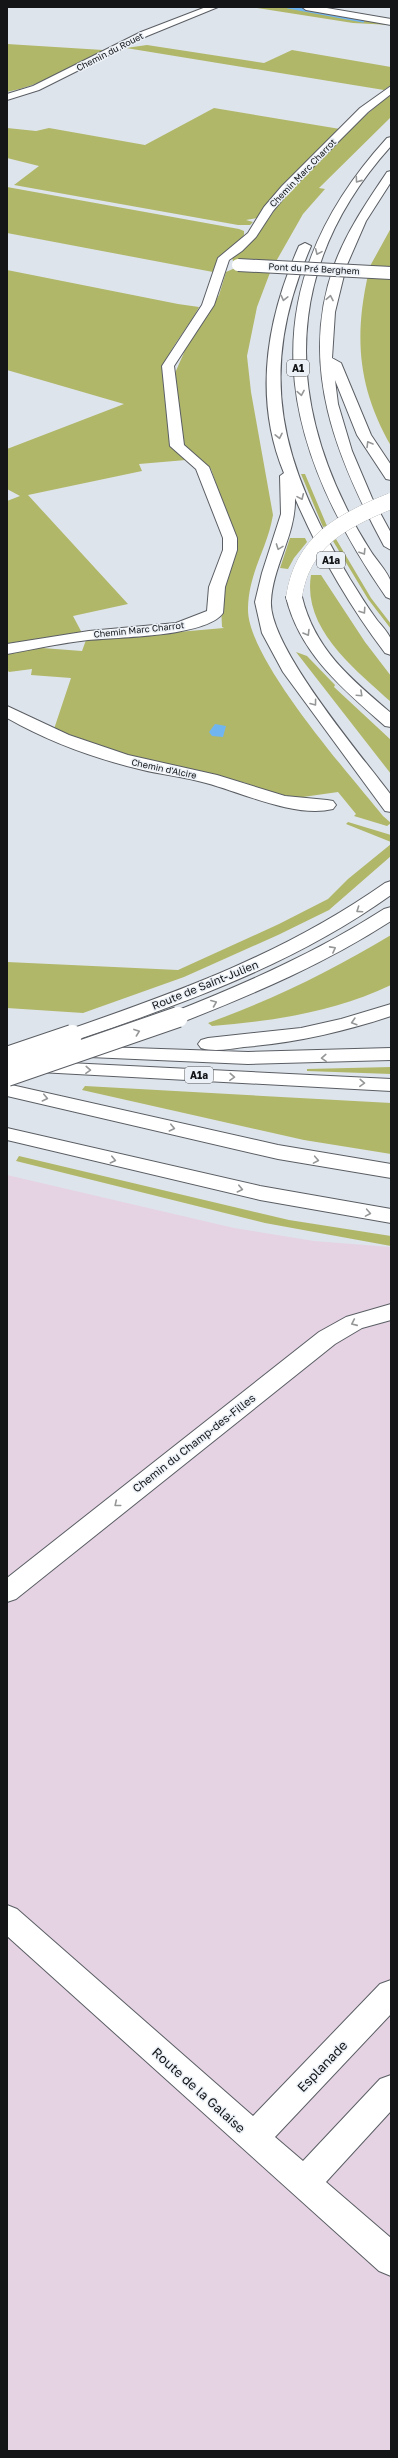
<svg xmlns="http://www.w3.org/2000/svg" width="398" height="2458" viewBox="0 0 398 2458" font-family="'Golos Text',sans-serif">
  <rect width="100%" height="100%" fill="#dee4eb"/>
  <path fill="#e5d3e4" d="M7,1175L234,1228L314,1241L391,1247V2451H7Z"/>
  <path fill="#b0b769" d="M250,7H295L391,25L353,23Z
    M7,44L103,50C73,68 41,85 7,92Z
    M147,45L264,63L292,50L391,67V85L384,90L126,48Z
    M391,94V117L319,188L325,189L303,214L274,265L239,263L233,261L232,258C260,240 266,217 288,194C320,159 354,123 391,94Z
    M214,108L340,129L257,218L246,220L253,222L250,225H238L14,185L39,166L7,158V128L36,131L49,128L145,145Z
    M7,187L239,229L244,231V235L234,248L218,257L213,272L7,233Z
    M391,228V271L369,268Z
    M235,268L271,270L257,307L247,356L251,392L273,515C267,550 249,571 248,608C246,658 350,775 383,816L391,823L387,826L354,816L356,814L338,792L296,798L256,789L246,783L121,754L54,729L71,678L31,675L32,669L9,672L7,670V652L42,646V648L82,651L86,640L224,628L222,627L221,606L224,588L238,546L211,469L186,449L181,436L175,373L186,348L219,295L226,272Z
    M7,270L178,304L199,307C189,327 172,344 164,365C161,374 168,437 173,447C176,452 181,456 186,460L139,464L142,471L28,495L128,604L73,616L82,633L7,645V501L20,496L7,489V449L124,404L7,370Z
    M368,275L391,276V446C358,388 354,338 368,275Z
    M301,474H305L327,526L323,527Z
    M290,538H305L307,542L294,558L288,569L280,568Z
    M336,539L371,598L391,624V629L368,599L333,541Z
    M311,575H321L365,642L391,676V702C356,670 302,629 311,575Z
    M296,652L307,656L335,685L334,687L391,740V774Z
    M348,822L391,835V842L346,824Z
    M391,844V856L329,910L278,935L184,977L83,1013L7,1008V962L178,970L279,924L328,899L348,879Z
    M391,935V985C334,1012 274,1021 212,1026L208,1023C272,1000 333,970 391,935Z
    M391,1067V1074L307,1071V1069Z
    M85,1086L391,1103V1154L304,1140L82,1090Z
    M19,1156L289,1220L391,1236V1246L265,1223L16,1161Z"/>
  <path fill="#71b5f0" d="M215,724L226,726L223,737L212,736L209,732Z"/>
  <g fill="none" stroke-linecap="round" stroke-linejoin="round">
    <path stroke="#71b5f0" stroke-width="3" d="M288,7L363,21"/>
    <g stroke="#5a5e64" stroke-width="2">
      <path id="minor" d="M206,7H218L147,36L39,90L7,100V94L33,86L141,32Z
        M302,7H321L391,19V25L306,10Z
        M391,86V94L368,112L290,190L273,211L256,237L242,251L229,260L214,305L174,366L184,445L209,467L237,538V550L225,587L223,613C206,637 117,637 88,640C61,643 34,649 7,654V644L89,631L176,623L207,611L209,587L223,550V538L196,469L170,446L162,366L202,305L218,258L248,233L264,207L282,186L360,108Z
        M7,706L69,735L128,755L217,775L285,796L327,800L333,801L336,805L333,809C295,818 243,793 206,783C185,777 164,775 143,770C96,759 49,742 7,718Z
        M391,1304V1320L362,1328L335,1344L16,1599L7,1602V1578L319,1332L346,1317Z
        M7,1905L17,1909L253,2116L380,1984L391,1980V2014L275,2137L303,2161L380,2079L391,2075V2111L326,2182L391,2238V2276L379,2271L7,1936Z"/>
    </g>
    <g stroke="#5a5e64" stroke-width="2">
      <path id="major" d="M391,881V895C296,963 188,1002 79,1039L72,1041L65,1039L62,1035L65,1031C180,991 284,954 385,883Z
        M391,907V921C326,963 256,993 185,1021L178,1023L171,1021L168,1017L171,1013C245,984 317,952 384,909Z"/>
    </g>
    <g stroke="#5a5e64" stroke-width="2">
      <path id="highway" d="M391,137V146C294,254 282,376 345,505C352,520 361,536 370,550C376,560 389,573 391,583C392,588 391,594 391,599L386,597C276,438 249,290 387,138Z
        M391,171V182L366,221L346,267L335,312L332,358L341,363L371,435L391,465V480L386,479L357,435L335,380L338,404L352,451L372,498L391,533V550L384,546C337,459 298,366 334,266C346,232 367,202 387,172Z
        M305,243L311,246C255,375 281,463 350,579C359,593 367,607 377,620C381,625 389,633 391,640C392,644 391,650 391,655L385,653C349,605 319,554 295,498C296,535 273,565 271,601C268,646 362,756 391,795V812L385,811L283,672L262,633L255,602L262,573L281,514L280,476L284,473C253,398 267,318 299,246Z
        M294,592L302,597C315,650 351,679 391,713V727L385,726C343,689 300,654 286,597Z
        M391,1004V1016C343,1032 294,1043 244,1047C230,1049 214,1052 201,1048L198,1044L201,1040L208,1038L301,1028L341,1019Z
        M74,1046L248,1052L391,1048V1060L248,1064L67,1056L64,1052L67,1048Z
        M28,1061L391,1079V1091L21,1071L18,1067L21,1063Z
        M7,1084L278,1145L391,1164V1178L278,1159L7,1096Z
        M7,1128L260,1186L391,1209V1223L260,1200L7,1140Z"/>
    </g>
    <use href="#minor" fill="#fff" fill-rule="evenodd"/>
    <use href="#major" fill="#fff" fill-rule="evenodd"/>
    <use href="#highway" fill="#fff" fill-rule="evenodd"/>
    <g stroke="#5a5e64" stroke-width="14" stroke-linecap="butt">
      <path id="minor-bridge" d="M238,265L391,273"/>
    </g>
    <g stroke="#5a5e64" stroke-width="22" stroke-linecap="butt">
      <path id="major-bridge" d="M7,1057L72,1035
        M7,1076L178,1017"/>
    </g>
    <g stroke="#5a5e64" stroke-width="16" stroke-linecap="butt">
      <path id="highway-bridge" d="M294,597C302,541 343,520 391,501"/>
    </g>
    <use href="#minor-bridge" stroke="#fff" stroke-width="12"/>
    <use href="#major-bridge" stroke="#fff" stroke-width="20"/>
    <use href="#highway-bridge" stroke="#fff" stroke-width="16"/>
  </g>
  <defs><path id="oneway-chevron" d="M-2-3.5L2.5 0L-2 3.5" fill="none" stroke-width="1.6" stroke-linecap="round" stroke-linejoin="round"/></defs>
  <g stroke="#959697">
    <use href="#oneway-chevron" transform="translate(358 180) rotate(125)"/>
    <use href="#oneway-chevron" transform="translate(318 252) rotate(114)"/>
    <use href="#oneway-chevron" transform="translate(284 298) rotate(104)"/>
    <use href="#oneway-chevron" transform="translate(330 298) rotate(-79)"/>
    <use href="#oneway-chevron" transform="translate(301 393) rotate(80)"/>
    <use href="#oneway-chevron" transform="translate(279 436) rotate(78)"/>
    <use href="#oneway-chevron" transform="translate(369 444) rotate(-121)"/>
    <use href="#oneway-chevron" transform="translate(301 497) rotate(66)"/>
    <use href="#oneway-chevron" transform="translate(279 547) rotate(110)"/>
    <use href="#oneway-chevron" transform="translate(363 552) rotate(58)"/>
    <use href="#oneway-chevron" transform="translate(363 611) rotate(56)"/>
    <use href="#oneway-chevron" transform="translate(307 633) rotate(59)"/>
    <use href="#oneway-chevron" transform="translate(360 694) rotate(43)"/>
    <use href="#oneway-chevron" transform="translate(314 703) rotate(53)"/>
    <use href="#oneway-chevron" transform="translate(359 910) rotate(146)"/>
    <use href="#oneway-chevron" transform="translate(333 949) rotate(-28)"/>
    <use href="#oneway-chevron" transform="translate(214 1003) rotate(-22)"/>
    <use href="#oneway-chevron" transform="translate(354 1022) rotate(164)"/>
    <use href="#oneway-chevron" transform="translate(137 1032) rotate(-20)"/>
    <use href="#oneway-chevron" transform="translate(324 1058) rotate(177)"/>
    <use href="#oneway-chevron" transform="translate(88 1070) rotate(3)"/>
    <use href="#oneway-chevron" transform="translate(232 1077) rotate(3)"/>
    <use href="#oneway-chevron" transform="translate(362 1083) rotate(3)"/>
    <use href="#oneway-chevron" transform="translate(45 1098) rotate(13)"/>
    <use href="#oneway-chevron" transform="translate(172 1128) rotate(13)"/>
    <use href="#oneway-chevron" transform="translate(113 1160) rotate(13)"/>
    <use href="#oneway-chevron" transform="translate(316 1160) rotate(10)"/>
    <use href="#oneway-chevron" transform="translate(240 1189) rotate(13)"/>
    <use href="#oneway-chevron" transform="translate(368 1213) rotate(10)"/>
    <use href="#oneway-chevron" transform="translate(354 1323) rotate(156)"/>
    <use href="#oneway-chevron" transform="translate(117 1504) rotate(141)"/>
  </g>
  <g text-anchor="middle" stroke-width="3" stroke-linejoin="round" paint-order="stroke">
    <g font-size="9" fill="#131517" stroke="#ecf1f8">
      <text transform="translate(110 52) rotate(-27)" y="3">Chemin du Rouet</text>
      <text transform="translate(303 173) rotate(-46)" y="3">Chemin Marc Charrot</text>
      <text transform="translate(314 269) rotate(3)" y="3">Pont du Pré Berghem</text>
      <text transform="translate(139 630) rotate(-6)" y="3">Chemin Marc Charrot</text>
      <text transform="translate(164 769) rotate(12)" y="3">Chemin d'Alcire</text>
    </g>
    <g fill="#ecf1f8" stroke="#54575a" stroke-width="1">
      <rect x="287" y="360" width="22" height="16" rx="3"/>
      <rect x="317" y="552" width="28" height="16" rx="3"/>
      <rect x="185" y="1067" width="28" height="16" rx="3"/>
    </g>
    <g font-size="10" font-weight="bold" fill="#131517">
      <text x="298" y="372">A1</text>
      <text x="331" y="564">A1a</text>
      <text x="199" y="1079">A1a</text>
    </g>
    <g font-size="11" fill="#131517" stroke="#ecf1f8">
      <text transform="translate(205 985) rotate(-22)" y="4">Route de Saint-Julien</text>
      <text transform="translate(194 1443) rotate(-38)" y="4">Chemin du Champ-des-Filles</text>
    </g>
    <g font-size="13" fill="#131517" stroke="#ecf1f8">
      <text transform="translate(322 2066) rotate(-46)" y="5">Esplanade</text>
      <text transform="translate(199 2090) rotate(42)" y="5">Route de la Galaise</text>
    </g>
  </g>
  <rect width="398" height="2458" fill="none" stroke="#131517" stroke-width="16"/>
</svg>
